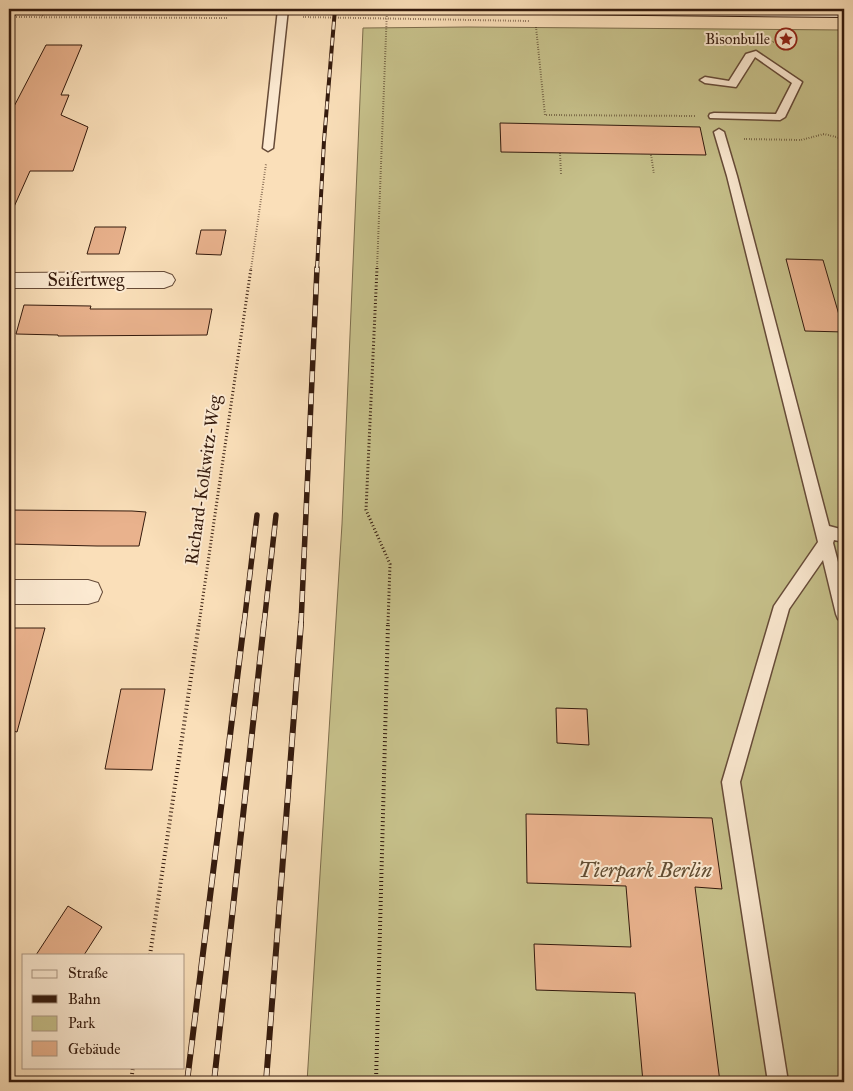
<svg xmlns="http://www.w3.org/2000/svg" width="853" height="1091" viewBox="0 0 853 1091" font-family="'IM FELL Great Primer',serif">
  <rect width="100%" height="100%" fill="#fadfb9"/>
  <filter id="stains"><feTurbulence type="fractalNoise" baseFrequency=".004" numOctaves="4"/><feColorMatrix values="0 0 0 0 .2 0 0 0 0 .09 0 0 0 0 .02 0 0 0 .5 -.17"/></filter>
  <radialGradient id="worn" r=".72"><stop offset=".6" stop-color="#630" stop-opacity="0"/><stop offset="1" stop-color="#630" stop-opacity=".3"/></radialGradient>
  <path fill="#c6c08a" stroke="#7d6d4c" d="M468,27L844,30V1082H307L342,524L363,28Z"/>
  <path fill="#e9b28d" stroke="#341a0d" d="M46,45H82L61,95H69L61,115L88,127L73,171H30L9,218V116Z
    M500,123L700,127L706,155L501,152Z
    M95,227H126L119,254H87Z
    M201,230H226L221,255L196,254Z
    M786,259L823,260L844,332L805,331Z
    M24,305L91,306L90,309H212L207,335L58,336V335L16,334Z
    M9,510L132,511L146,512L139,546H97L9,544Z
    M9,628H45L17,732L9,730Z
    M121,689H165L152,770L105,769Z
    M556,708L587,709L589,745L557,743Z
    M526,814L712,818L722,889L695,887L720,1082H643L635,993L536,990L534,944L631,947L626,886L527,883Z
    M68,906L102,927L84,955H36Z"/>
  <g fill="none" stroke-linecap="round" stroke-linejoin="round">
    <g stroke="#664b38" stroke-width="3">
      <path id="lane" d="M278,9H288L273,148L268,151L263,148Z
        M756,51L802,82L785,117L780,120L710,118L709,116L710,114L714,113L776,114L792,83L755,57L736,87L705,83L700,80L705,77L729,81L746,54Z
        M719,129L724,132L737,176L829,526L844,530V542L834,540L833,543L844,585V621L838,619L836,614L823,560L789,609L740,782L788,1082H768L722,782L774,606L818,542L727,176L714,132Z"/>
    </g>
    <g stroke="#664b38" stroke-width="2">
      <path id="street" d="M164,272L172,275L175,280L172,285L164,288H9V273Z
        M9,580H88L98,583L102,592L98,601L88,604H9Z"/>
    </g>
    <g stroke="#341a0d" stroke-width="2">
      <path id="secondary" d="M243,9H261L259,13H245Z
        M541,9H844V17L549,14L543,13Z"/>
    </g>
    <path stroke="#341a0d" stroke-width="2" stroke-dasharray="0.5 2" stroke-linecap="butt" d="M37,9V13L44,16
      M9,17L229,18
      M303,17L529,21
      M9,20L14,17L18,9
      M536,27L545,115L696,116
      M773,42L784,35
      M744,139L801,140L824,134L844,139
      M560,153L561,174
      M651,155L654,174
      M251,269L266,164
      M377,269L387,9"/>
    <path stroke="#341a0d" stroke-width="3" stroke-dasharray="1 2.5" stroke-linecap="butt" d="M377,268L366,510L390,564L388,624
      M199,624L251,268"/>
    <path stroke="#341a0d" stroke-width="4" stroke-dasharray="1 3" stroke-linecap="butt" d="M150,955L199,623
      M131,1082L133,1067
      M376,1082L388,623"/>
    <use href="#lane" fill="#fcead2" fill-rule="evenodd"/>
    <use href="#street" fill="#fcead2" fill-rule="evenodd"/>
    <use href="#secondary" fill="#fcead2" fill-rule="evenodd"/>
    <g stroke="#341a0d" stroke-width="4">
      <path id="rail-far2" d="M317,269L324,141L335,9"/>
    </g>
    <g stroke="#341a0d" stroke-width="5.5">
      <path id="rail-far1" d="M244,624L257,515
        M264,624L276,515
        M301,624L317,268"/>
    </g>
    <g stroke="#341a0d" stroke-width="6">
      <path id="rail" d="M187,1082L244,623
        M214,1082L264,623
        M266,1082L301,623"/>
    </g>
    <use href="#rail-far2" stroke="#fcead2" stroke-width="2.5" stroke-dasharray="8" stroke-linecap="butt"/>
    <use href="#rail-far1" stroke="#fcead2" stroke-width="4" stroke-dasharray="11" stroke-linecap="butt"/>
    <use href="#rail" stroke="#fcead2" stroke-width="4.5" stroke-dasharray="14" stroke-linecap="butt"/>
  </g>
  <defs>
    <g id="sight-ring" transform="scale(1.125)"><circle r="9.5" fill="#fcead2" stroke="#8f2418" stroke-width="1.5"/><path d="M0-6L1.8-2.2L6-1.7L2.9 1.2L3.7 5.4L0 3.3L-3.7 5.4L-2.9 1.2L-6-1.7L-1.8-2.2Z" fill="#8f2418"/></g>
  </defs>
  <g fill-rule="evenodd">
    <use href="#sight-ring" x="786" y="39"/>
  </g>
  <g text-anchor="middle" stroke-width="4" stroke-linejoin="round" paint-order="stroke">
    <g font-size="15" fill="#341a0d" stroke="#fcead2" text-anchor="end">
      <text x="770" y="44">Bisonbulle</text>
    </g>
    <g font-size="18" fill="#341a0d" stroke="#fcead2">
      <text x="86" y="286">Seifertweg</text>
      <text transform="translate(203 480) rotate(-82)" y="6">Richard-Kolkwitz-Weg</text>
    </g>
    <g font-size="21" font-style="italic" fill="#604c32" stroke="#fcead2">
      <text x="645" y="877">Tierpark Berlin</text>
    </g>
  </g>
  <rect width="853" height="1091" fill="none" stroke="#fadfb9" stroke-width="30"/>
  <rect x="10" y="10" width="833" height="1071" fill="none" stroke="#341a0d" stroke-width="2.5"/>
  <rect x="15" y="15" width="823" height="1061" fill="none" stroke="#341a0d"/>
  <rect x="22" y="954" width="162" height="115" fill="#fcead2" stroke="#ac9783"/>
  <rect x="32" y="970" width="25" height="8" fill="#fcead2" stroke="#ac9783"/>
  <text x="68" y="978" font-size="15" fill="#341a0d">Straße</text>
  <rect x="32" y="995" width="25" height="8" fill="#341a0d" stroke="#ac9783"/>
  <text x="68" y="1004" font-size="15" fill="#341a0d">Bahn</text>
  <rect x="32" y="1016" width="25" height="15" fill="#c6c08a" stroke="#ac9783"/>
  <text x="68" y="1028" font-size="15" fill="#341a0d">Park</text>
  <rect x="32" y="1041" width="25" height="15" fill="#e9b28d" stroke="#ac9783"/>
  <text x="68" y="1054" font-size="15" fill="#341a0d">Gebäude</text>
  <rect width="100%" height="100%" filter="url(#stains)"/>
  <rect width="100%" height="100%" fill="url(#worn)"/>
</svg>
